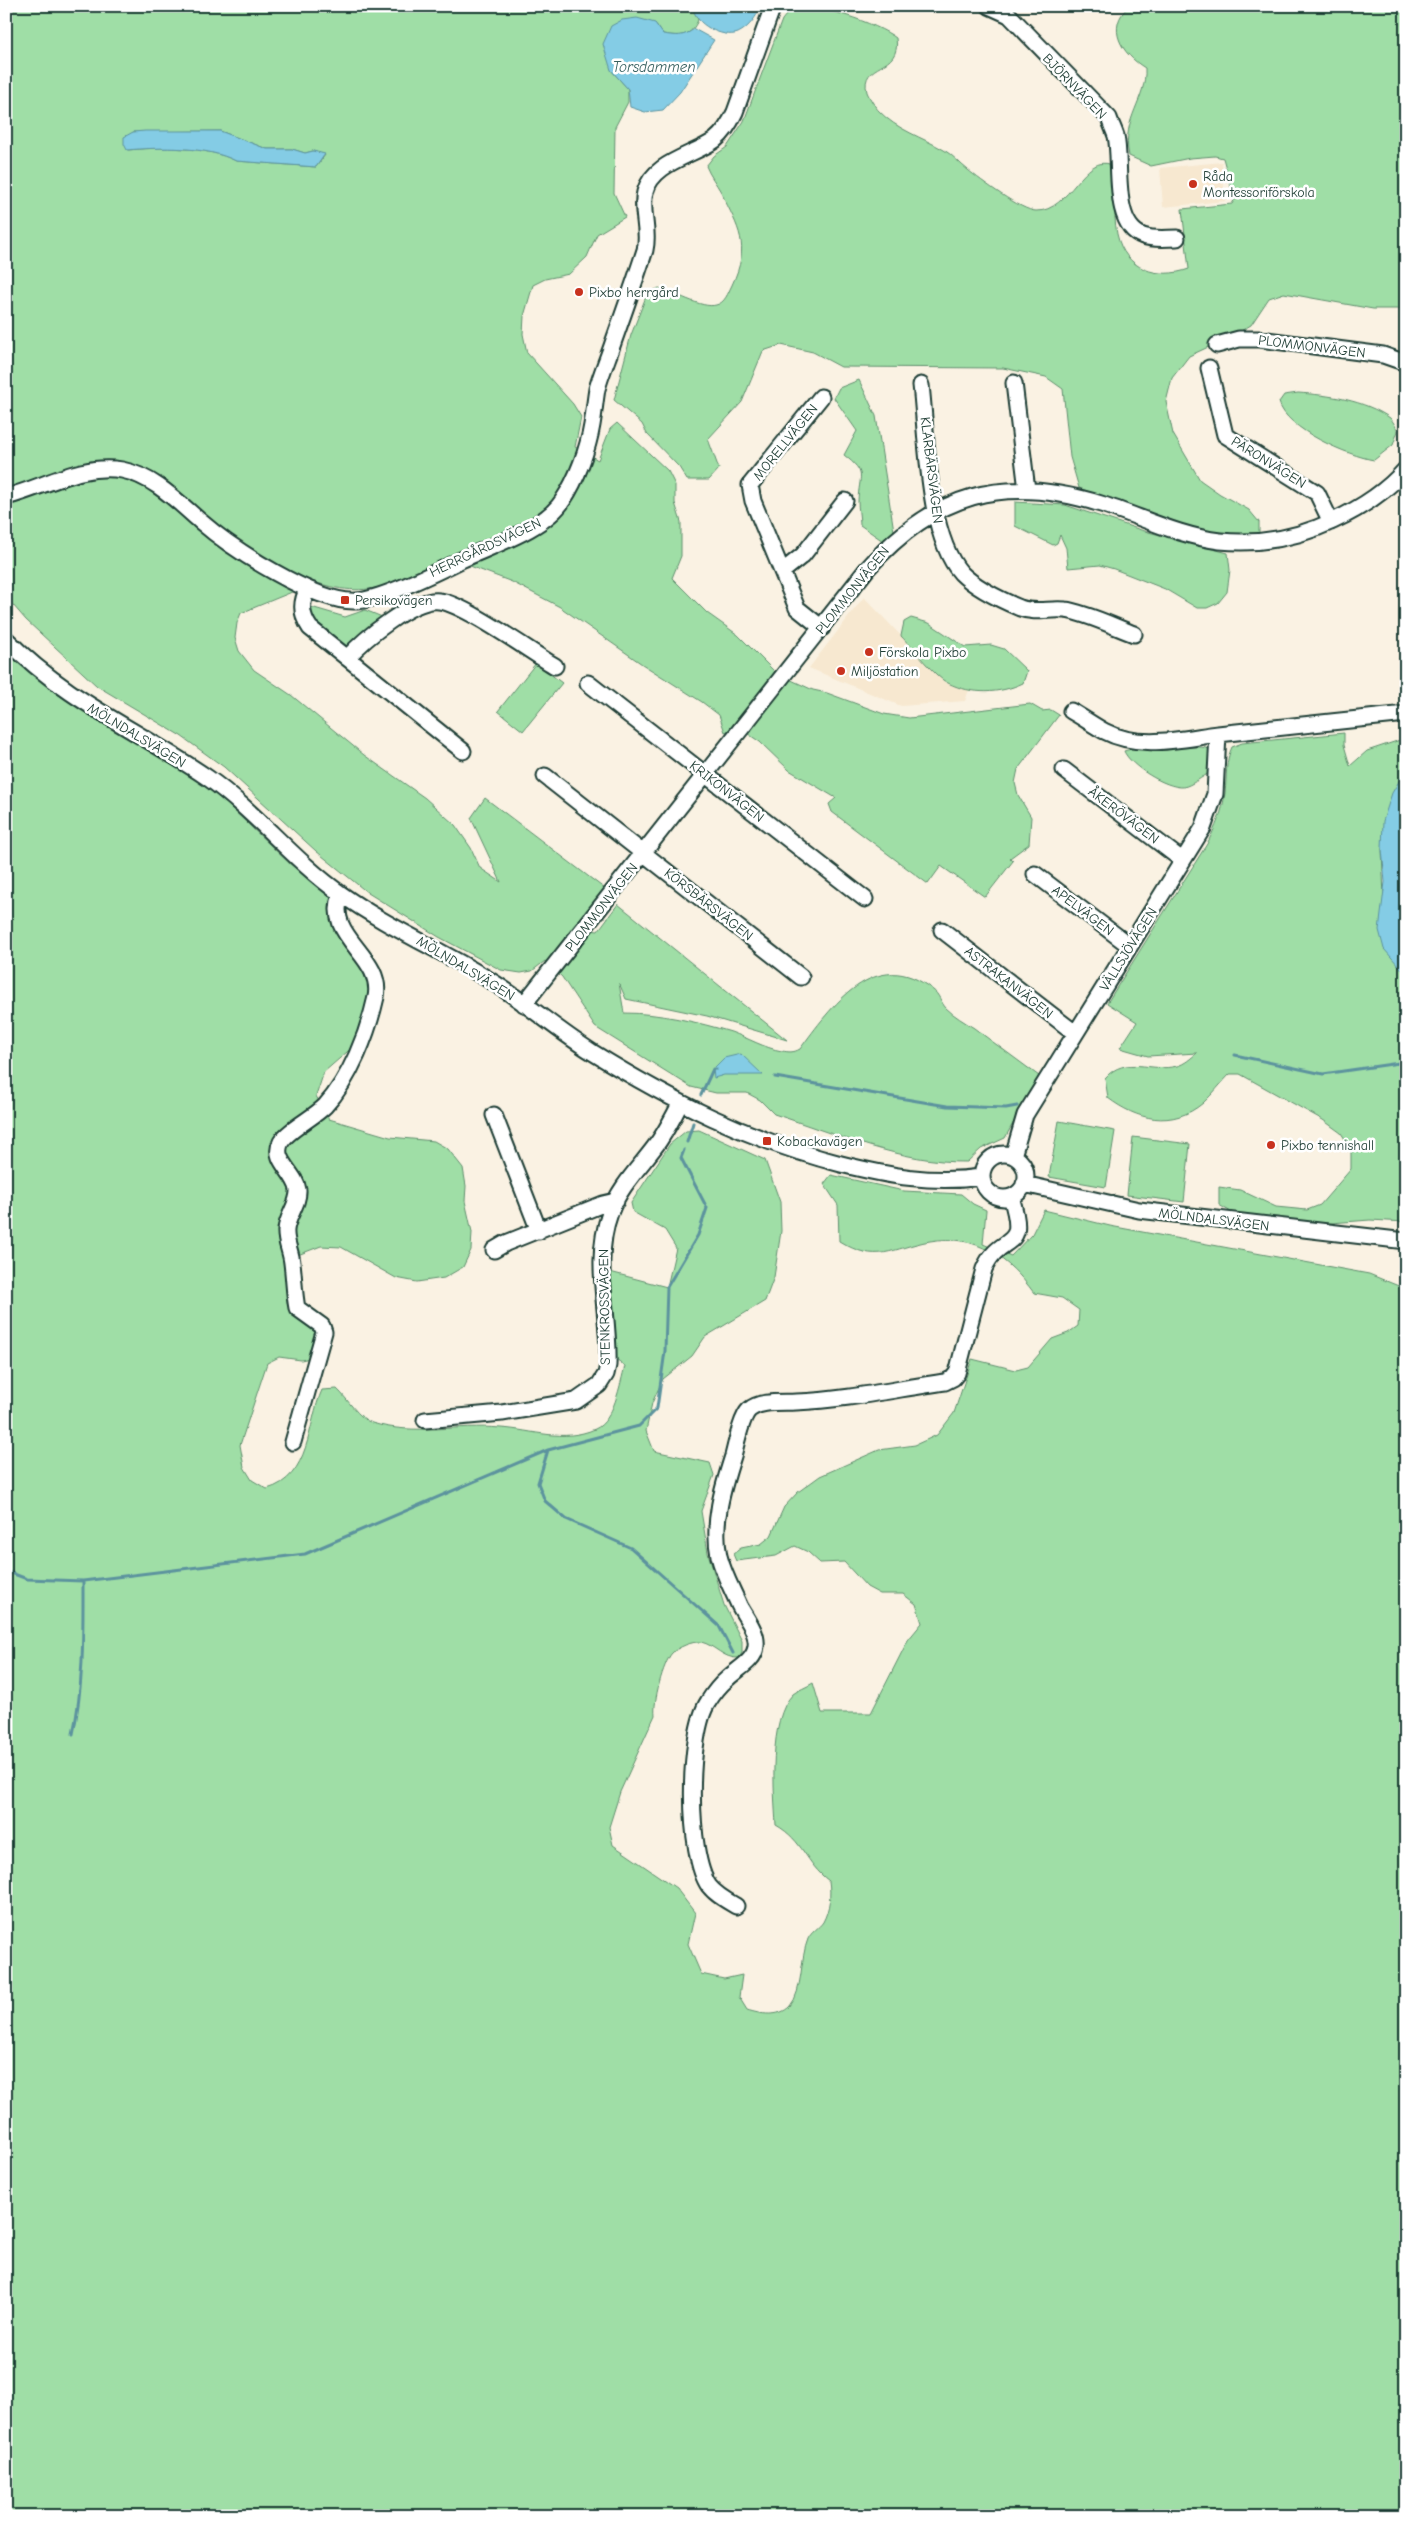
<svg xmlns="http://www.w3.org/2000/svg" width="1412" height="2522" viewBox="0 0 1412 2522" font-family="'Comic Neue',sans-serif">
  <rect width="100%" height="100%" fill="#faf2e3"/>
  <filter id="ink" filterUnits="userSpaceOnUse"><feTurbulence type="fractalNoise" baseFrequency=".02" numOctaves="2"/><feDisplacementMap in="SourceGraphic" scale="10" xChannelSelector="R" yChannelSelector="G"/><feConvolveMatrix kernelMatrix="1 2 1 2 8 2 1 2 1" color-interpolation-filters="sRGB"/></filter>
  <g filter="url(#ink)">
    <path fill="#f7e8d0" d="M1222,162L1225,201L1163,207L1160,168Z
      M864,597L946,683L969,690L965,701L901,706L809,668Z"/>
    <path fill="#9fdea6" stroke="#5f8e6d" fill-rule="evenodd" d="M6,6H693L698,20C691,37 680,37 663,34L655,23L611,70L628,89V102L615,127L614,193L625,217L597,234L587,257L569,274L545,279L533,285L524,316L523,334L527,353L573,404L581,417L575,447L598,460L610,429L617,423L668,471L675,485V503L681,522V556L672,578L707,613L738,635L776,673L813,690L827,693L884,714L909,718L1030,704L1042,711L1051,710L1059,715L1018,769L1015,783L1018,795L1031,817L1029,844L1010,858L1013,861L985,897L941,866L928,884L832,812L829,804L836,798L789,770L760,742L738,727L725,732L719,715L702,702L642,664L560,607L512,582L470,566L457,554C399,582 367,605 302,577L292,592L241,613L237,623L235,638L239,651L254,670L291,695L364,755L425,798L455,825L471,848L480,868L501,882L471,818L485,798L605,889L572,928L598,931L618,904L787,1040L707,1016L626,999L619,983L624,1013C659,1013 698,1022 731,1032C748,1038 764,1048 782,1051C789,1052 793,1053 800,1049C830,1008 876,943 933,990C939,994 941,1003 946,1008C954,1016 965,1022 974,1028C996,1044 1017,1060 1039,1076L1005,1138L981,1149L967,1162C901,1163 836,1134 774,1114L760,1100L747,1093H716L691,1087L595,1027L562,977L545,961L532,971L521,973L501,970L439,937L368,893L316,851L224,767L181,736L97,686L26,620L6,597ZM220,131L267,149H292L305,153L313,151L325,155L316,167L236,161C206,146 160,147 128,150L133,132Z
      M1129,6H1406V309H1373L1284,293L1269,298L1251,325L1232,336L1189,356L1172,378L1166,402L1173,434L1200,480L1220,494L1249,510L1259,522V535H1224L1169,521L1079,488L1070,457L1063,389L1046,377L1003,368L841,367L813,352L781,345L763,351L742,402L708,439L719,469L709,480H687L679,467L647,434L642,424L614,400L631,335L647,294L659,288C674,292 702,309 716,305C725,303 728,293 732,285C751,244 739,230 721,192C716,183 710,176 706,166L714,156L727,147L744,121L782,20C786,15 788,12 793,10C815,1 878,24 896,38C902,73 859,61 867,92C869,97 875,107 879,111C897,130 922,137 944,150C953,155 960,164 968,170C980,180 1022,211 1036,211C1070,212 1084,152 1112,165C1118,187 1112,211 1117,234C1125,270 1158,280 1189,269L1182,209L1232,204L1240,190L1231,187L1223,158L1215,156L1190,158L1151,166L1129,156C1121,118 1147,100 1145,68C1122,54 1105,28 1129,6Z
      M859,380L876,416L894,531L883,541L860,525C860,517 858,509 858,501C859,474 868,474 844,455L857,431L834,398L839,388Z
      M1298,393C1329,395 1364,400 1390,418C1393,421 1396,427 1398,431L1393,445L1374,460C1349,456 1285,429 1279,402L1284,395Z
      M1015,502L1065,505L1141,530L1228,553L1230,570L1227,592L1218,603L1207,608H1197L1165,589L1114,569L1100,565L1068,568L1066,548L1060,535L1057,543L1053,545L1015,526Z
      M311,607L345,617L365,610L387,619L348,648C334,643 306,625 311,607Z
      M911,618L929,623L965,647L991,645L1004,649L1027,671L1023,683C1000,694 972,695 948,683C936,678 912,647 901,636L904,622Z
      M6,647L57,694L186,771L226,803L290,864L335,899L333,917L337,934L346,948L364,961L371,972L372,1007L355,1045L324,1072L316,1096L329,1119L390,1137L434,1141L448,1149L463,1168L466,1186L465,1201L472,1232L471,1250L463,1267L444,1278L417,1282L396,1278L341,1247L321,1246L290,1258L294,1286L322,1338L310,1358L301,1360L279,1357L267,1363L240,1445L244,1467L252,1480L267,1489C311,1477 307,1424 322,1390L337,1389C348,1399 358,1418 372,1423C415,1436 457,1424 501,1428C533,1430 563,1443 595,1429C614,1421 620,1384 625,1366L615,1358L609,1281L610,1272L667,1287L676,1248L665,1230L633,1212L631,1203L670,1144L686,1131L699,1130L765,1160L780,1202L781,1231L774,1277L765,1301L705,1337L692,1356L663,1379L652,1403L646,1431L654,1451L710,1463L714,1475L701,1511L708,1553L724,1605L742,1641V1653L739,1658C723,1659 715,1645 701,1642C693,1641 678,1647 672,1653C663,1663 653,1702 655,1715L620,1792L609,1827L613,1845L676,1888L695,1913L688,1944L701,1974L724,1979L742,1975L739,1997L747,2010C760,2014 779,2018 790,2006C803,1991 800,1958 808,1939C811,1932 819,1928 823,1922C830,1909 831,1894 829,1881C805,1863 804,1841 776,1825C774,1792 768,1719 793,1694C798,1690 807,1687 813,1683L822,1713H871L908,1640L922,1623L916,1604L903,1594H880L867,1587L844,1562L820,1563L808,1552L795,1546L776,1556L736,1561L733,1554L741,1548L761,1544L771,1536L784,1507L798,1492L820,1476L879,1450L915,1445L937,1435L954,1413L972,1359L1016,1370L1028,1367L1052,1339L1068,1333L1078,1326L1079,1310L1062,1298L1034,1293C1009,1259 976,1233 930,1241C891,1248 878,1265 839,1241L838,1205L824,1184L831,1175L904,1191L961,1194L973,1204L986,1210L983,1244L1011,1256L1032,1234L1044,1210L1110,1226L1369,1274L1406,1289V2516H6Z
      M536,663L562,683L523,731L498,711Z
      M1344,733V745L1350,766L1367,751L1406,738V777L1400,778L1382,849L1384,899L1406,974V1222L1370,1220L1305,1225L1245,1220L1219,1205V1187L1240,1190L1276,1207L1307,1210L1320,1205L1351,1169V1148L1341,1133L1323,1120L1240,1074H1230C1221,1083 1213,1094 1203,1103C1172,1129 1137,1120 1108,1098L1105,1078C1126,1054 1151,1073 1177,1066C1185,1064 1191,1058 1197,1053L1148,1056L1120,1048L1137,1022L1107,1003L1207,844C1215,828 1223,811 1225,793C1227,776 1225,762 1232,747L1242,743Z
      M1201,747L1210,749L1211,772C1203,776 1191,786 1183,787C1166,788 1130,766 1124,751L1135,748Z
      M1059,1121L1115,1131L1106,1187L1049,1177Z
      M1133,1137L1190,1144L1184,1202L1127,1195Z"/>
    <path fill="#84cce5" stroke="#5c939e" d="M693,6H761C757,16 749,28 738,33C723,39 693,24 693,6Z
      M637,18L655,23L663,34C676,36 684,37 694,29L714,40L680,92L663,110L645,112L630,107L628,89L611,70L603,44L611,26L622,20Z
      M145,131H220L267,149H292L305,153L313,151L325,154L316,167L236,161C207,146 160,147 127,150L124,144V137L133,132Z
      M1406,777V974L1384,949L1379,930L1385,882L1382,849L1383,821L1392,793L1401,778Z
      M741,1054L763,1075H724L714,1078L713,1069L724,1058Z"/>
    <g fill="none" stroke-linecap="round" stroke-linejoin="round">
      <path stroke="#5c939e" stroke-width="3" d="M1235,1055L1323,1074L1406,1062
        M775,1077L947,1106L1006,1108L1017,1106
        M701,1095L713,1069H716
        M687,1142L693,1123
        M548,1450L538,1483L545,1501L566,1519L631,1548L719,1626L733,1653
        M6,1571L27,1579L83,1581L305,1554L548,1450L639,1426L657,1408L665,1351L667,1287L698,1235L707,1208L681,1158L684,1150
        M73,1734C84,1684 83,1632 83,1581"/>
      <g stroke="#1f3d34" stroke-width="19">
        <path id="minor" d="M989,6L1009,15L1109,118C1111,124 1114,130 1116,136C1122,161 1111,225 1143,236C1154,240 1166,238 1177,238
          M1217,345L1239,339H1259L1383,355L1406,363
          M1209,368L1225,435L1317,493L1331,522
          M1014,383L1027,490
          M921,385C927,436 927,535 961,573C976,588 1001,600 1020,608C1036,614 1050,608 1065,610C1084,612 1115,627 1134,634
          M821,397L750,485L753,501L797,608L822,628
          M6,497C45,487 81,463 122,470C153,476 177,501 200,521C231,548 316,604 357,601C382,599 437,572 461,560C493,545 545,529 563,500C577,479 588,449 592,425C594,413 595,401 597,389C601,374 608,358 613,343C624,312 635,281 645,250C650,230 640,211 645,192C653,162 693,156 715,140C725,132 730,123 735,112L773,6
          M783,571L803,555L845,501
          M308,589C300,603 301,615 310,628L463,751
          M6,639C67,701 138,730 208,778C256,812 293,860 341,894C390,929 448,953 499,986C531,1007 560,1032 592,1052C671,1101 751,1141 841,1164C889,1176 932,1184 982,1177
          M347,658C364,639 413,598 439,601C463,603 531,652 555,666
          M588,683L865,899
          M1071,711C1082,717 1093,725 1104,731C1140,750 1180,739 1218,734
          M1064,770L1182,860
          M545,776L801,977
          M1035,874L1130,946
          M942,930L1075,1033
          M524,1004L867,569C935,493 1003,474 1101,504C1140,516 1178,536 1220,541C1260,545 1297,538 1333,521C1361,508 1385,493 1406,469
          M494,1115L539,1231
          M982 1176a22 22 0 1 1 44 0a22 22 0 1 1-44 0Z
          M1013,1156L1025,1115L1203,828L1215,794L1218,734L1406,714
          M1024,1184L1139,1210L1406,1241
          M494,1250L506,1243L603,1204L616,1201
          M425,1420L502,1413L576,1401L599,1385L606,1374L608,1365C610,1314 592,1262 610,1213C620,1185 643,1164 659,1141C667,1129 674,1116 680,1104
          M293,1442L324,1332L322,1326L297,1308C294,1293 294,1278 292,1263C291,1251 285,1242 286,1230C287,1216 299,1204 298,1190C296,1173 271,1160 281,1142C288,1130 313,1118 325,1106C350,1079 368,1033 376,997C384,956 324,937 341,895
          M736,1906C727,1901 716,1895 709,1886C687,1855 687,1734 708,1702C713,1694 720,1685 727,1679C737,1669 755,1661 756,1646C758,1632 745,1617 739,1605C732,1589 723,1573 719,1556C712,1523 723,1487 733,1456C736,1445 741,1418 749,1410C760,1400 782,1403 796,1402C846,1400 896,1389 945,1382L953,1378L957,1373L984,1269C1001,1230 1029,1255 1011,1197"/>
      </g>
      <use href="#minor" stroke="#fff" stroke-width="15"/>
    </g>
  </g>
  <g fill="#c8321e" stroke="#fff" stroke-width="2">
    <circle cx="1193" cy="184" r="5"/>
    <circle cx="579" cy="292" r="5"/>
    <rect x="340" y="595" width="10" height="10" rx="2.5"/>
    <circle cx="869" cy="652" r="5"/>
    <circle cx="841" cy="671" r="5"/>
    <rect x="762" y="1136" width="10" height="10" rx="2.5"/>
    <circle cx="1271" cy="1145" r="5"/>
  </g>
  <g text-anchor="middle" stroke-width="5" stroke-linejoin="round" paint-order="stroke">
    <g font-size="14" fill="#1f3d34" stroke="#fff">
      <text transform="translate(1075 86) rotate(46)" y="5">BJÖRNVÄGEN</text>
      <text transform="translate(1312 346) rotate(7)" y="5">PLOMMONVÄGEN</text>
      <text transform="translate(785 442) rotate(-51)" y="5">MORELLVÄGEN</text>
      <text transform="translate(1269 462) rotate(32)" y="5">PÄRONVÄGEN</text>
      <text transform="translate(932 470) rotate(83)" y="5">KLARBÄRSVÄGEN</text>
      <text transform="translate(485 547) rotate(-25)" y="5">HERRGÅRDSVÄGEN</text>
      <text transform="translate(852 590) rotate(-51)" y="5">PLOMMONVÄGEN</text>
      <text transform="translate(137 735) rotate(31)" y="5">MÖLNDALSVÄGEN</text>
      <text transform="translate(727 791) rotate(38)" y="5">KRIKONVÄGEN</text>
      <text transform="translate(1124 815) rotate(37)" y="5">ÅKERÖVÄGEN</text>
      <text transform="translate(709 904) rotate(38)" y="5">KÖRSBÄRSVÄGEN</text>
      <text transform="translate(601 907) rotate(-52)" y="5">PLOMMONVÄGEN</text>
      <text transform="translate(1083 910) rotate(37)" y="5">APELVÄGEN</text>
      <text transform="translate(1128 949) rotate(-58)" y="5">VÄLLSJÖVÄGEN</text>
      <text transform="translate(466 968) rotate(31)" y="5">MÖLNDALSVÄGEN</text>
      <text transform="translate(1009 982) rotate(38)" y="5">ASTRAKANVÄGEN</text>
      <text transform="translate(1214 1219) rotate(7)" y="5">MÖLNDALSVÄGEN</text>
      <text transform="translate(604 1307) rotate(-91)" y="5">STENKROSSVÄGEN</text>
    </g>
    <g font-size="14" fill="#1f3d34" stroke="#fff" text-anchor="start">
      <text x="1203" y="181">Råda<tspan x="1203" dy="16">Montessoriförskola</tspan></text>
      <text x="589" y="297">Pixbo herrgård</text>
      <text x="355" y="605">Persikovägen</text>
      <text x="879" y="657">Förskola Pixbo</text>
      <text x="851" y="676">Miljöstation</text>
      <text x="777" y="1146">Kobackavägen</text>
      <text x="1281" y="1150">Pixbo tennishall</text>
    </g>
    <g font-size="15" font-style="italic" fill="#386160" stroke="#fff">
      <text x="654" y="72">Torsdammen</text>
    </g>
  </g>
  <rect width="1412" height="2522" fill="none" stroke="#fff" stroke-width="25"/>
  <rect x="12" y="12" width="1387" height="2497" fill="none" stroke="#1f3d34" stroke-width="2" filter="url(#ink)"/>
</svg>
